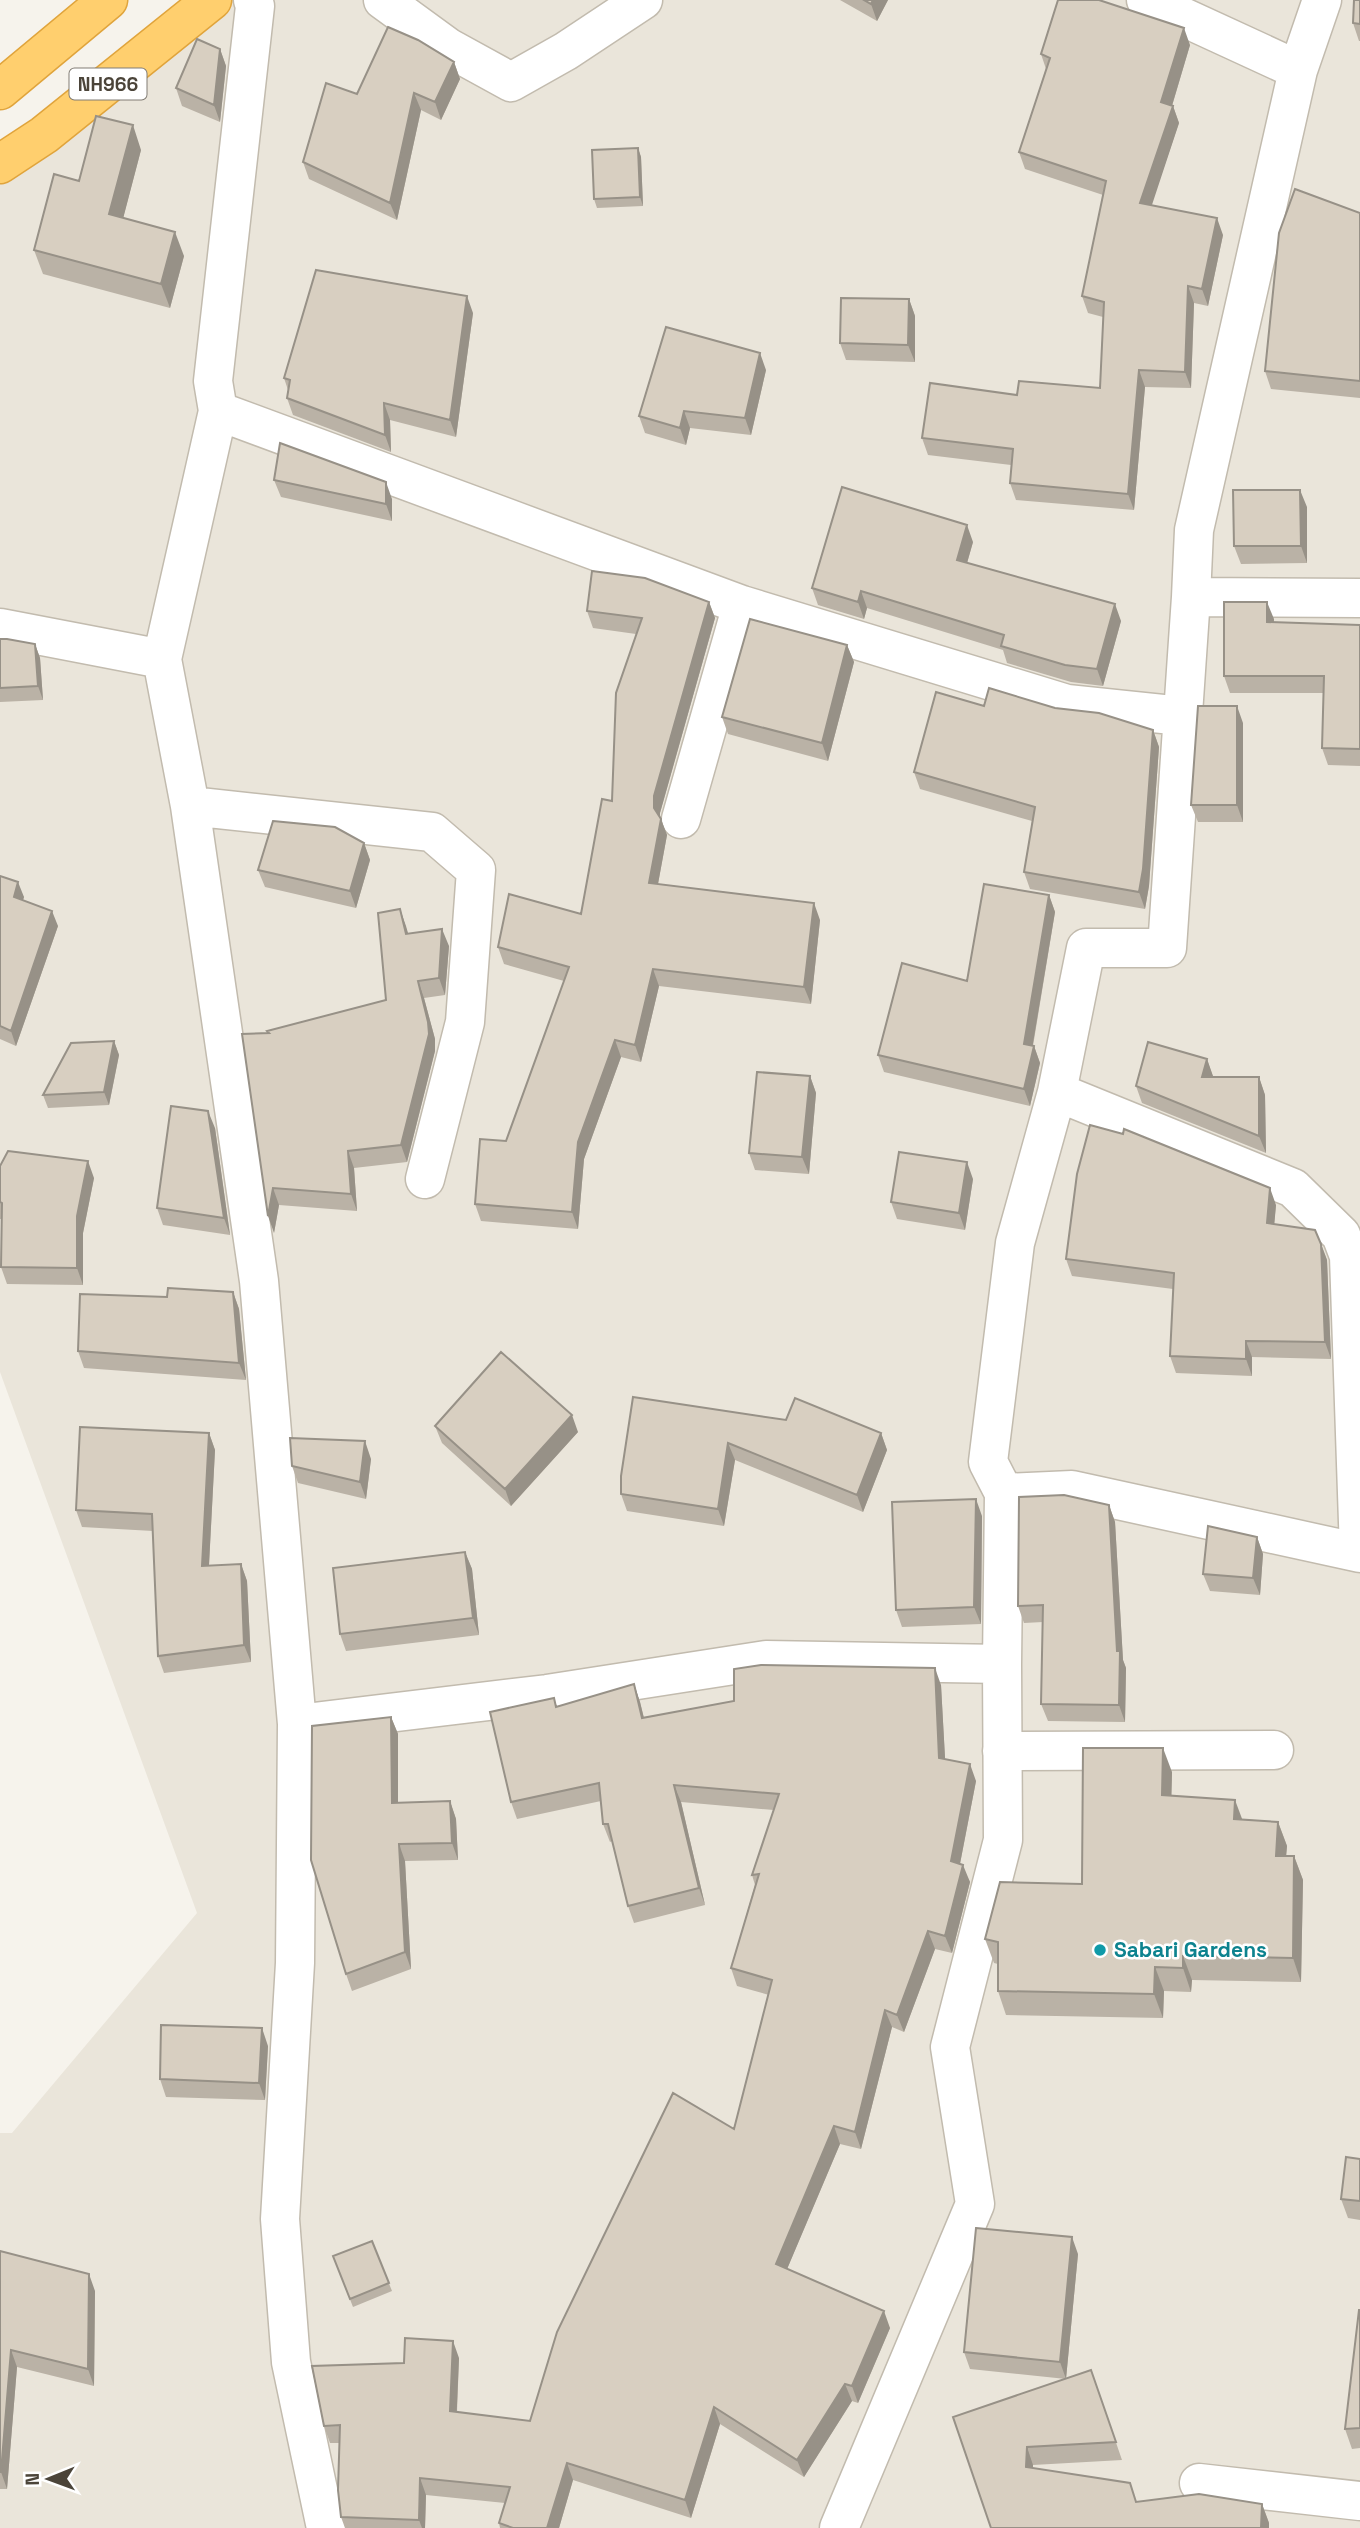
<svg xmlns="http://www.w3.org/2000/svg" width="1360" height="2528" viewBox="0 0 1360 2528" font-family="'Space Grotesk',sans-serif">
  <rect width="100%" height="100%" fill="#f6f3ec"/>
  <path fill="#eae5da" d="M205,0H1360V2528H0V2133H12L197,1913L0,1372V160Z"/>
  <g fill="none" stroke-linecap="round" stroke-linejoin="round">
    <g stroke="#c2bbae" stroke-width="41">
      <path id="minor" d="M253,0L255,6L213,381L218,411L162,659L190,806L259,1281L297,1724
        M383,0L449,48L511,82L566,51L643,0
        M1146,0L1298,70L1194,530L1191,597
        M1298,70L1322,0
        M218,411L742,605L1067,704L1182,716
        M0,628L162,659
        M190,806L432,832L476,870L465,1022L425,1179
        M681,819L742,605
        M1057,1092L1293,1188L1341,1235L1349,1256L1359,1552
        M1004,1493L988,1462L1015,1243L1057,1092L1086,948H1167L1191,597L1360,598
        M1002,1664L1004,1493L1072,1490L1360,1553
        M1002,1751L1274,1750
        M1199,2483L1360,2501
        M326,2528L291,2362L280,2219L295,1963L297,1724L547,1694L766,1660L1002,1664L1003,1840L950,2047L975,2204L839,2528"/>
    </g>
    <g stroke="#e0a43c" stroke-width="41">
      <path id="highway" d="M0,90L108,0
        M0,164L44,135L212,0"/>
    </g>
    <use href="#minor" stroke="#fff" stroke-width="38"/>
    <use href="#highway" stroke="#ffcf6e" stroke-width="38"/>
  </g>
  <path fill="#bab2a6" d="M840,0H888L877,21Z
    M1360,0V41H1359L1353,23Z
    M1190,45L1172,106H1173L1179,123L1151,205L1223,235L1208,306L1194,303L1191,388L1145,387L1134,510L1016,500L1010,483L1011,465L928,455L922,438L1017,395L1100,388L1103,317L1088,313L1082,296L1103,195L1025,169L1019,152L1046,69L1041,54Z
    M220,49L226,66L220,122L182,106L176,88Z
    M454,62L460,79L441,120L421,110L397,220L309,179L303,162L357,94Z
    M638,148L641,157L643,206L597,208L594,199Z
    M141,150L123,218L184,256L170,308L43,274L34,250L79,181Z
    M1360,213V398L1271,389L1265,371Z
    M909,299L915,316V362L846,360L840,343Z
    M473,313L456,437L390,420L391,452L293,415L287,398L288,390L284,378Z
    M766,370L751,435L690,428L686,445L645,433L639,416Z
    M274,480L392,499V521L281,497Z
    M1307,507V563L1241,564L1234,546Z
    M973,542L967,563L1121,621L1103,686L1071,682L1007,663L1003,650L867,608L864,619L818,605L812,588Z
    M709,602L715,618L660,813V817L667,835L658,884L820,920L811,1004L659,986L641,1062L621,1057L584,1159L578,1229L481,1221L475,1204L506,1141L564,981L504,964L498,947L581,914L612,801L636,634L593,628L587,611Z
    M1274,619L1273,622L1360,625V766L1328,765L1322,748L1324,693H1230L1224,676Z
    M0,639L35,644L40,658L43,700L0,702Z
    M847,645L854,662L828,761L728,734L722,717Z
    M984,706L1055,708L1153,730L1159,747L1149,886L1145,909L1030,889L1024,872L1032,821L920,789L914,772Z
    M1243,723V822H1198L1191,805Z
    M364,843L370,860L356,908L265,887L258,870Z
    M0,876L24,897L23,900L58,926L16,1046L0,1039Z
    M1049,895L1055,912L1033,1046H1034L1040,1063L1030,1106L884,1072L878,1055L967,981Z
    M400,909L408,934L449,946L445,995L424,998L435,1039V1051L407,1162L354,1168L357,1211L279,1205L274,1233L267,1031L386,1000Z
    M114,1041L119,1055L109,1105L48,1108L43,1095Z
    M1207,1059L1213,1077H1259L1265,1095L1266,1153L1142,1103L1136,1086Z
    M810,1076L816,1093L809,1174L755,1170L749,1153Z
    M215,1128L230,1235L163,1225L157,1208Z
    M0,1166L94,1178L83,1233V1285L7,1284L1,1267L2,1219H0Z
    M973,1179L965,1230L897,1219L891,1202Z
    M1276,1205L1274,1224L1321,1244L1327,1260L1331,1359L1252,1357V1376L1176,1373L1170,1356L1173,1289L1072,1276L1066,1259Z
    M233,1292L239,1309L246,1380L84,1368L78,1351L167,1297Z
    M786,1420L881,1433L887,1450L863,1512L735,1460L724,1526L627,1511L621,1494V1476Z
    M435,1426L578,1432L511,1506L442,1443Z
    M209,1433L215,1450L209,1566L241,1564L247,1581L251,1662L164,1673L158,1656L153,1531L82,1527L76,1510Z
    M371,1459L366,1499L298,1483L292,1466Z
    M1109,1505L1115,1522L1123,1660L1126,1668L1125,1722L1048,1721L1041,1704L1043,1622L1024,1623L1018,1606Z
    M982,1516L981,1624L902,1627L896,1610Z
    M1257,1537L1263,1554L1260,1595L1210,1591L1203,1574Z
    M465,1552L472,1569L479,1635L346,1651L340,1634Z
    M634,1684L640,1702L644,1718L941,1685L945,1759L976,1781L960,1864L970,1882L952,1953L935,1949L904,2032L892,2027L861,2149L840,2144L787,2269L890,2328L858,2403L852,2401L804,2477L720,2424L691,2518L573,2480L559,2528H500L499,2523L505,2503L426,2495L425,2528H345L341,2517L339,2443H330L324,2426L404,2363L459,2358L457,2412L530,2421L734,2129L769,1995L737,1986L731,1968L755,1885L752,1875L774,1810L681,1802L705,1905L634,1923L628,1906L612,1841L610,1842L603,1824L601,1801L517,1819L511,1802L554,1698L557,1707Z
    M391,1717L398,1734V1803L450,1801L456,1819L458,1860L405,1861L411,1969L352,1991L346,1974Z
    M1172,1772L1171,1795L1242,1819L1278,1822L1287,1846L1286,1856H1294L1303,1880L1301,1982L1192,1980L1191,1992L1164,1991L1163,2018L1006,2015L998,1991V1964L994,1963L985,1939L1082,1884Z
    M268,2046L265,2100L166,2097L160,2079Z
    M1360,2159V2220L1348,2218L1341,2199Z
    M372,2241L392,2291L353,2307L333,2256Z
    M0,2251L95,2291L94,2386L17,2367L7,2489H0Z
    M1078,2254L1066,2379L1091,2370L1122,2460L1033,2465V2468L1137,2502L1262,2504L1269,2523V2528H991L953,2417L1066,2379L970,2369L964,2352Z
    M1360,2310V2448L1352,2449L1345,2429Z"/>
  <path fill="#979187" d="M873,0H888L877,21L871,4Z
    M1184,28L1190,45L1168,119L1161,102Z
    M220,49L226,66L220,122L214,105Z
    M454,62L460,79L441,120L435,102Z
    M414,93L421,110L397,220L390,203Z
    M1173,106L1179,123L1147,220L1140,203Z
    M133,125L141,150L118,238L109,214Z
    M638,148L641,157L643,206L640,197Z
    M1217,218L1223,235L1208,306L1202,289Z
    M175,232L184,256L170,308L161,284Z
    M1188,286L1194,303L1191,388L1185,372Z
    M467,296L473,313L456,437L450,420Z
    M909,299L915,316V362L908,345Z
    M760,353L766,370L751,435L745,418Z
    M1139,370L1145,387L1134,510L1128,494Z
    M384,403L390,420L391,452L385,435Z
    M684,411L690,428L686,445L680,428Z
    M386,482L392,499V521L386,504Z
    M1300,490L1307,507V563L1301,546Z
    M967,525L973,542L963,577L957,560Z
    M861,591L867,608L864,619L858,602Z
    M709,602L715,618L660,813V824L661,819L667,835L655,900L649,883L654,796Z
    M1267,602L1274,619L1273,639L1267,622Z
    M1115,604L1121,621L1103,686L1097,669Z
    M35,644L40,658L43,700L38,686Z
    M847,645L854,662L828,761L822,743Z
    M1237,706L1243,723V822L1237,805Z
    M1153,730L1159,747L1149,886L1145,909L1139,892Z
    M364,843L370,860L356,908L350,891Z
    M18,882L24,897L19,912L14,897Z
    M1049,895L1055,912L1030,1061L1024,1044Z
    M814,903L820,920L811,1004L804,987Z
    M400,909L406,926L413,951L406,934Z
    M52,911L58,926L16,1046L11,1031Z
    M442,929L449,946L445,995L439,978Z
    M653,969L659,986L641,1062L635,1045Z
    M418,981L424,998L435,1039V1051L407,1162L401,1145Z
    M615,1040L621,1057L584,1159L578,1229L572,1212L578,1142Z
    M114,1041L119,1055L109,1105L104,1092Z
    M1034,1046L1040,1063L1030,1106L1024,1089Z
    M1207,1059L1213,1076L1208,1094L1202,1077Z
    M810,1076L816,1093L809,1174L802,1157Z
    M1259,1077L1265,1095L1266,1153L1259,1136Z
    M208,1111L215,1128L230,1235L224,1218Z
    M348,1151L354,1168L357,1211L351,1194Z
    M88,1161L94,1178L83,1233V1285L77,1268V1216Z
    M967,1162L973,1179L965,1230L959,1213Z
    M273,1188L279,1205L274,1233L268,1216Z
    M1270,1188L1276,1205L1273,1239L1267,1223Z
    M1321,1244L1327,1260L1331,1359L1325,1342Z
    M233,1292L239,1309L246,1380L239,1363Z
    M1246,1341L1252,1357V1376L1246,1359Z
    M572,1415L578,1432L511,1506L505,1489Z
    M209,1433L215,1450L208,1583L202,1566Z
    M881,1433L887,1450L863,1512L857,1495Z
    M365,1441L371,1459L366,1499L360,1482Z
    M728,1443L735,1460L724,1526L718,1509Z
    M976,1499L982,1516L981,1624L974,1607Z
    M1109,1505L1115,1522L1123,1660L1126,1668L1125,1722L1119,1705L1117,1651Z
    M1257,1537L1263,1554L1260,1595L1253,1578Z
    M465,1552L472,1569L479,1635L473,1618Z
    M241,1564L247,1581L251,1662L244,1645Z
    M935,1668L941,1685L946,1775L939,1758Z
    M634,1684L640,1702L648,1735L642,1718Z
    M391,1717L398,1734V1820L392,1803Z
    M1163,1748L1172,1772L1171,1819L1162,1795Z
    M970,1764L976,1781L957,1879L951,1861Z
    M674,1785L681,1802L705,1905L699,1888Z
    M1235,1800L1244,1824L1234,1819Z
    M450,1801L456,1819L458,1860L452,1843Z
    M1278,1822L1287,1846L1284,1880L1276,1856Z
    M399,1844L405,1861L411,1969L405,1952Z
    M1294,1856L1303,1880L1301,1982L1293,1958Z
    M963,1865L970,1882L952,1953L945,1936Z
    M928,1931L935,1949L904,2032L897,2015Z
    M1183,1956L1192,1980L1191,1992L1183,1968Z
    M1155,1967L1164,1991L1163,2018L1154,1994Z
    M885,2010L892,2027L861,2149L855,2132Z
    M262,2028L268,2046L265,2100L259,2083Z
    M834,2126L840,2144L782,2281L776,2264Z
    M1072,2237L1078,2254L1066,2379L1060,2362Z
    M89,2274L95,2291L94,2386L88,2369Z
    M884,2311L890,2328L858,2403L852,2386Z
    M453,2341L459,2358L456,2428L450,2411Z
    M11,2350L17,2367L7,2489L1,2472Z
    M845,2384L852,2401L804,2477L797,2460Z
    M714,2407L720,2424L691,2518L685,2500Z
    M1027,2447L1033,2465L1032,2485L1026,2467Z
    M567,2463L573,2480L559,2528H547Z
    M420,2478L426,2495L425,2528H422L419,2520Z
    M1262,2504L1269,2523V2528H1261Z"/>
  <path fill="#d8cfc1" stroke="#979187" stroke-width="2" d="M864,0H873L871,4Z
    M1058,0H1099L1184,28L1161,102L1173,106L1140,203L1217,218L1202,289L1188,286L1185,372L1139,370L1128,494L1010,483L1013,449L922,438L930,383L1017,395L1019,381L1100,388L1104,302L1082,296L1106,181L1019,152L1050,58L1041,54Z
    M1354,0H1360V24L1353,23Z
    M388,27L418,40L454,62L435,102L414,93L390,203L303,162L326,83L357,94Z
    M197,39L220,49L214,105L176,88Z
    M96,116L133,125L109,214L175,232L161,284L34,250L54,174L79,181Z
    M638,148L640,197L594,199L592,150Z
    M1295,189L1360,213V381L1265,371L1279,233Z
    M316,270L467,296L450,420L384,403L385,435L287,398L290,380L284,378Z
    M841,298L909,299L908,345L840,343Z
    M666,327L760,353L745,418L684,411L680,428L639,416Z
    M280,443L386,482V504L274,480Z
    M842,487L967,525L957,560L1115,604L1097,669L1065,665L1001,646L1004,635L861,591L858,602L812,588Z
    M1233,490H1300L1301,546H1234Z
    M592,571L645,578L709,602L654,796V808L661,819L649,883L814,903L804,987L653,969L635,1045L615,1040L578,1142L572,1212L475,1204L480,1139L506,1141L569,967L498,947L509,894L581,914L602,799L612,801L616,693L642,618L587,611Z
    M1224,602H1267V622L1360,625V749L1322,748L1324,676H1224Z
    M750,619L847,645L822,743L722,717Z
    M0,639H7L35,644L38,686L0,688Z
    M989,688L1055,708L1099,713L1153,730L1143,869L1139,892L1024,872L1035,807L914,772L936,692L984,706Z
    M1198,706H1237V805H1191Z
    M273,821L335,827L364,843L350,891L258,870Z
    M0,876L18,882L14,897L52,911L11,1031L0,1026Z
    M984,884L1049,895L1024,1044L1034,1046L1024,1089L878,1055L902,963L967,981Z
    M400,909L406,934L442,929L439,978L418,981L428,1022L429,1034L401,1145L348,1151L351,1194L273,1188L268,1216L242,1034L269,1033L267,1031L386,1000L378,913Z
    M114,1041L104,1092L43,1095L71,1043Z
    M1148,1042L1207,1059L1202,1077H1259V1136L1136,1086Z
    M757,1072L810,1076L802,1157L749,1153Z
    M171,1106L208,1111L224,1218L157,1208Z
    M1090,1125L1123,1134L1124,1129L1270,1188L1267,1223L1315,1230L1321,1244L1325,1342L1246,1341V1359L1170,1356L1174,1273L1066,1259L1077,1174Z
    M8,1151L88,1161L77,1216V1268L1,1267L2,1203L0,1202V1166Z
    M899,1152L967,1162L959,1213L891,1202Z
    M168,1288L233,1292L239,1363L78,1351L80,1294L167,1297Z
    M501,1352L572,1415L505,1489L435,1426Z
    M633,1397L786,1420L795,1398L881,1433L857,1495L728,1443L718,1509L621,1494V1476Z
    M80,1427L209,1433L202,1566L241,1564L244,1645L158,1656L152,1514L76,1510Z
    M290,1438L365,1441L360,1482L292,1466Z
    M1064,1495L1109,1505L1117,1651H1120L1119,1705L1041,1704L1043,1605L1018,1606L1019,1497Z
    M976,1499L974,1607L896,1610L892,1502Z
    M1208,1526L1257,1537L1253,1578L1203,1574Z
    M465,1552L473,1618L340,1634L333,1568Z
    M761,1665L935,1668L939,1758L970,1764L951,1861L963,1865L945,1936L928,1931L897,2015L885,2010L855,2132L834,2126L776,2264L884,2311L852,2386L845,2384L797,2460L714,2407L685,2500L567,2463L547,2528H513L499,2523L510,2487L420,2478L419,2520L341,2517L338,2490L340,2425L324,2426L312,2366L404,2363L405,2338L453,2341L450,2411L530,2421L557,2332L673,2093L734,2129L772,1980L731,1968L759,1874L752,1875L779,1794L674,1785L699,1888L628,1906L608,1824H603L599,1783L511,1802L490,1712L554,1698L556,1707L634,1684L642,1718L734,1701V1669Z
    M391,1717L392,1803L450,1801L452,1843L399,1844L405,1952L346,1974L311,1860L312,1726Z
    M1083,1748H1163L1162,1795L1235,1800L1234,1819L1278,1822L1276,1856H1294L1293,1958L1183,1956V1968L1155,1967L1154,1994L998,1991V1942L985,1939L1000,1882L1082,1884Z
    M161,2025L262,2028L259,2083L160,2079Z
    M1346,2157L1360,2159V2201L1341,2199Z
    M976,2228L1072,2237L1060,2362L964,2352Z
    M372,2241L389,2283L350,2299L333,2256Z
    M0,2251L89,2274L88,2369L11,2350L1,2472H0Z
    M1359,2310H1360V2428L1345,2429Z
    M1091,2370L1116,2442L1027,2447L1026,2467L1130,2483L1136,2502L1199,2494L1262,2504L1261,2528H991L953,2417Z"/>
  <circle fill="#0f9aa8" stroke="#fff" stroke-width="2.5" cx="1100" cy="1950" r="7"/>
  <g text-anchor="middle" stroke-width="5" stroke-linejoin="round" paint-order="stroke">
    <rect fill="#fff" stroke="#817c74" stroke-width="2" x="69.5" y="68.5" width="77" height="31" rx="5"/>
    <g font-size="19" font-weight="bold" fill="#4b4439">
      <text x="108" y="91">NH966</text>
    </g>
    <g font-size="21" font-weight="bold" fill="#0d838f" stroke="#fff" text-anchor="start">
      <text x="1114" y="1957">Sabari Gardens</text>
    </g>
  </g>
  <g transform="translate(49 2479) rotate(269)" stroke="#ffffff" stroke-width="5" paint-order="stroke">
  <path d="M0-5L12 26L0 18L-12 26Z" fill="#4b4439"/>
  <text y="-10" font-size="19" font-weight="bold" text-anchor="middle" fill="#4b4439">N</text>
  </g>
</svg>
